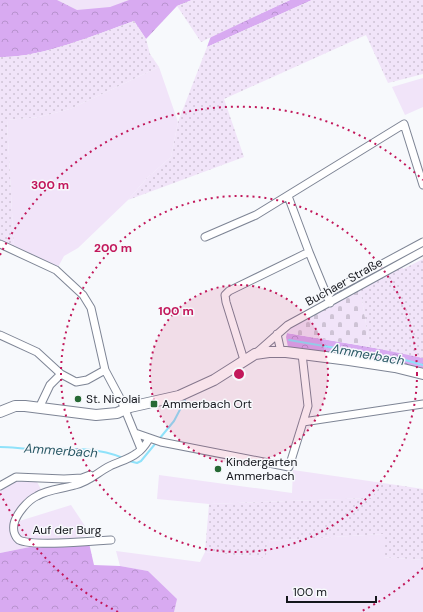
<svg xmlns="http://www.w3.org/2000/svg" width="423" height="612" viewBox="0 0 423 612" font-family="'DM Sans',sans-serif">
  <defs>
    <pattern id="forest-crowns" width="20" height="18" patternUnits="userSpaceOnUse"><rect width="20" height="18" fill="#d8aaf1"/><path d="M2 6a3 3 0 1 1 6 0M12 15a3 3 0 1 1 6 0" fill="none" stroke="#b892ce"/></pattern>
    <pattern id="cemetery-stones" width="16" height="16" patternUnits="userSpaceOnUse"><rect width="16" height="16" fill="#f1e4f9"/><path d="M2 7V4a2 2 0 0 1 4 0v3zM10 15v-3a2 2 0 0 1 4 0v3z" fill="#cec3d5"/></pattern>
    <pattern id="garden-dots" width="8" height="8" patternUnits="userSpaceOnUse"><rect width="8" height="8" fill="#f1e4f9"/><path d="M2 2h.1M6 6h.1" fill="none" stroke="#cec3d5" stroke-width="1.8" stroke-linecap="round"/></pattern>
  </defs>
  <rect width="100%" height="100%" fill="#f7f9fc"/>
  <path fill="#f1e4f9" d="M0,0H141L0,40Z
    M159,67L178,122L171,157L147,178L128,200L78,248L64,256L57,269L14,249L7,120L39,117L70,109Z
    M423,78V107L405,115L392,87Z
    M293,470L383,483L371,498L209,504L157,499L159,475L292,493Z
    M17,478L37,482L42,491L13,523L71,505L91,535L0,553V486Z
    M383,534V557L423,560V612H174L176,599L148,571L120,566L116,551L200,562L205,552L266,558L267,541Z"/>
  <path fill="url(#forest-crowns)" d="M0,0H57L77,10L110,7L129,0H192L177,6L146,39L134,21C94,35 41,58 0,57Z
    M290,0H312L207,47L211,36Z
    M287,333L404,353L423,358V371L288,347L286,337Z
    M89,543L94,565L120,566L148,571L177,599L174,612H0V553L30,547Z"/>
  <path fill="url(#cemetery-stones)" d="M360,288L370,347L287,333L289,327Z"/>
  <path fill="url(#garden-dots)" d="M192,0H290L201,42L177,6Z
    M312,0H423V74L388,83L366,35L224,99L244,157L128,200L147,178L171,157L178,122L207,47Z
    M134,21L146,39L150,54L159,67L70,109L39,117L7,120L14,249L0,243V57C41,58 94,35 134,21Z
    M423,259V358L370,347L360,288L402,265L403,269Z
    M383,483L423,489V560L383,557V534L267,541L266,558L205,552L209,504L371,498Z"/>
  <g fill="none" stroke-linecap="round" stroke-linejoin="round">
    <path stroke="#8fe2fa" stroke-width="2" d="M289,340L405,360L423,365
      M0,447C12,447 23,449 34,449C64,449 95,446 123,458
      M129,461L137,463L141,461L174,421L185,400"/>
    <g stroke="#7e8595" stroke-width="9">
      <path id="street" d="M288,196L309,252
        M205,237L256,215L404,124L423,185
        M0,244L56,270L83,295L91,308L105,370L121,400L141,449
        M327,297L332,291L423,242
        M277,334L281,352
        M0,335L37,352L61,374L76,382L87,380L105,370
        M255,354L288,325L423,251
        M244,360L226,302L225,295L229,291L309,252L330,303
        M39,408L50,385L61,374
        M303,422L423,404
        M135,433L161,442L289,467L308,406L302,354
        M0,486L16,477L64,479L82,478L90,475
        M111,540C93,541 34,547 19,540C14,536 13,529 14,524C16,514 28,500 37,496C49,489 62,489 75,485C91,481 96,473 110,466C118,462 130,459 137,453C142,450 146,444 149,439"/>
    </g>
    <g stroke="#7e8595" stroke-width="12">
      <path id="secondary" d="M0,412L15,406H25L96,415L117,413L130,407L179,396L214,380L255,354L269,352H286L349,360L395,367L423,374"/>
    </g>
    <use href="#street" stroke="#fff" stroke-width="7"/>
    <use href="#secondary" stroke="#fff" stroke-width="10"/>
  </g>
  <circle cx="239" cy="374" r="89" fill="#c2185b" fill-opacity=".12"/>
  <g fill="none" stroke="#c2185b" stroke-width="2" stroke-dasharray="2 4">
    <circle cx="239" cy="374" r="89"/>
    <circle cx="239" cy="374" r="178"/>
    <path d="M423 568A267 267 0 0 1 360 612M118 612A267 267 0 0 1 0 493M0 255A267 267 0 0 1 423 180"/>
  </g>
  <g fill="#266934" stroke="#f7f9fc" stroke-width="1.5">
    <circle cx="78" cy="399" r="4"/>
    <rect x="150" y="400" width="8" height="8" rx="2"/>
    <circle cx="218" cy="469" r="4"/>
  </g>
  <g text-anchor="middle" stroke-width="3" stroke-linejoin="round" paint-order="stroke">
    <g font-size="12" fill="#14161c" stroke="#f7f9fc">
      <text transform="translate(344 282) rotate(-29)" y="4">Buchaer Straße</text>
      <text x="67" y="534">Auf der Burg</text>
    </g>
    <g font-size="12" fill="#14161c" stroke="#f7f9fc" text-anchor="start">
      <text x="86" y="403">St. Nicolai</text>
      <text x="162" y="408">Ammerbach Ort</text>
      <text x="226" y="466">Kindergarten<tspan x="226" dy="14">Ammerbach</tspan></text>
    </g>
    <g font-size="13" font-style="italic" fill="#2a5966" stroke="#f7f9fc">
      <text transform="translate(368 354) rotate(10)" y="5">Ammerbach</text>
      <text transform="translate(61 450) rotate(4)" y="5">Ammerbach</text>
    </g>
  </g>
  <circle cx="239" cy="374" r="6" fill="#c2185b" stroke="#f7f9fc" stroke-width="2"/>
  <g font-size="12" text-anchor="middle" font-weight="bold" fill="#c2185b" stroke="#f7f9fc" stroke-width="3" stroke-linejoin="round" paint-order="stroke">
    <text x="50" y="189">300 m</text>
    <text x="113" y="252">200 m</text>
    <text x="176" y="315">100 m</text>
  </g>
  <path d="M287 596v6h89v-6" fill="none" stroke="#14161c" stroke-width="2"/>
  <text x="293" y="596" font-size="12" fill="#14161c" stroke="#f7f9fc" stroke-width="3" paint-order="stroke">100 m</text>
</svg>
